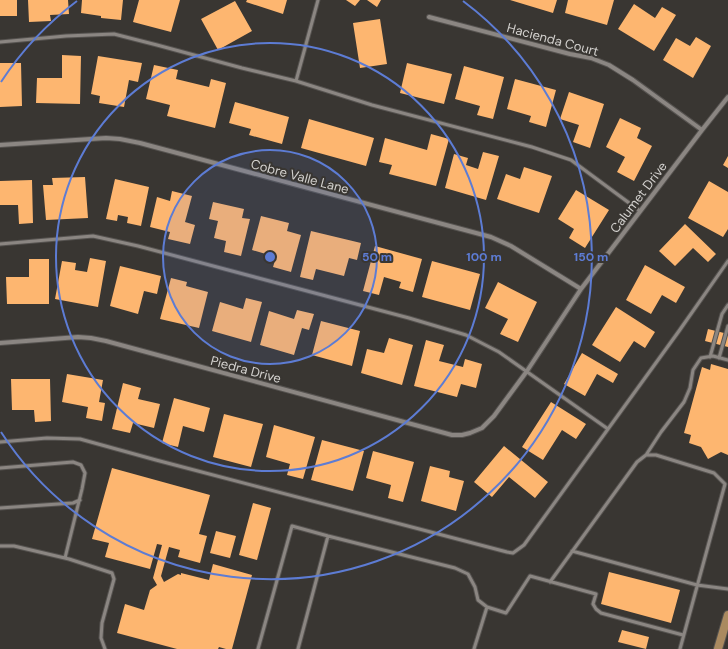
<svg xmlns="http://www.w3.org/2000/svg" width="728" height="649" viewBox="0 0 728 649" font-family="'DM Sans',sans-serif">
  <rect width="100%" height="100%" fill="#393632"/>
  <path fill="#fdb670" d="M0,0H17V16H0Z
    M28,0H68L69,14L50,15L51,21L29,22Z
    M82,0H123L121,20L101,18V16L81,13Z
    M139,0H180L171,32L133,22Z
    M247,0H287L283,14L246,2Z
    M346,0H360L355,6Z
    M367,0H381L377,7Z
    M510,0H557L553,13Z
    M568,0H614L607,25L565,13Z
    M235,1L252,31L218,50L201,19Z
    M634,4L655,18L662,7L676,15L654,51L618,29Z
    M380,19L387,64L360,68L353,23Z
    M696,37L711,46L693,78L663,60L676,38L690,46Z
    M62,55L81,56L80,104L36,103L37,78H62Z
    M98,56L142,63L138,82L129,80L124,107L99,103L100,96L91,94Z
    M0,63H21L22,106L0,107Z
    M407,63L452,74L444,104L400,93Z
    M154,65L178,70L176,79L209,87L211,79L226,83L215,128L167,116L170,105L146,99Z
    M464,66L504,77L493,119L477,115L480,106L455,99Z
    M515,79L556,90L546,127L529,122L531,116L507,109Z
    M569,92L604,104L590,148L573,142L579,125L560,119Z
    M235,102L289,117L282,144L249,135L251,129L229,123Z
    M620,118L641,128L637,138L652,146L634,181L617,172L625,157L606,147Z
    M309,119L374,138L366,166L301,148Z
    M431,134L449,139L436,186L389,174L392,165L379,162L385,138L427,150Z
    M483,152L499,156L486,200L445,188L454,154L468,158L466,165L478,169Z
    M728,156V168L723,165Z
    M524,167L552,176L539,213L497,199L506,174L520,179Z
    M85,177L88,218L46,220L43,185H53L52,178Z
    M115,179L149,187L141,226L127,223L128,217L118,215L117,221L106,219Z
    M32,180L33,223L19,224L18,205H0V181Z
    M709,181L728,192V229L723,237L688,218Z
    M576,190L609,210L585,248L569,238L574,229L558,219Z
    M172,191L192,196L185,222L195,225L190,244L168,239L170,232L150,227L157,197L170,201Z
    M213,202L244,209L242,218L250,219L241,256L224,252L226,241L214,238L218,221L209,219Z
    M261,216L289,223L287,231L301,235L291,272L273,267L276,257L252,250Z
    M685,224L716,254L708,262L693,248L675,266L659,251Z
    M311,231L361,243L357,260L349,258L344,276L316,269L313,280L300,277Z
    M375,246L422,259L413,292L399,288L401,282L384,277L379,295L363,291Z
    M90,258L106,261L98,307L55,299L62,261L76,263L75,270L87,272Z
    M29,259H49V304H7L6,277H29Z
    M432,261L480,274L470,310L422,297Z
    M645,265L685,287L676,303L662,295L651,314L626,300Z
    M120,266L161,276L157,294L144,291L138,314L110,306Z
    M171,278L187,282L186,286L208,292L199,328L160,319Z
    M498,282L537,302L518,342L500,334L508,319L485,308Z
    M246,298L262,302L251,342L212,331L220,302L243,309Z
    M616,307L655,332L645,348L634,341L620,362L592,345Z
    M297,310L314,314L309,330L302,328L294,355L260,345L269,311L294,319Z
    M321,321L360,331L352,366L312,355Z
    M708,329L728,334V347L705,341Z
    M389,338L413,345L402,385L361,373L367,349L384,353Z
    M426,340L444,345L439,361L463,367L465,359L482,364L476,388L461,384L457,397L414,386Z
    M582,353L618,374L613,383L597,374L585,396L564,384Z
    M711,364L728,369V455L721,452L708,459L701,447L689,443L691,435L684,433L702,367L710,370Z
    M67,374L103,380L99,402L105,403L102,421L86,418L88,407L62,402Z
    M11,379H50L51,421L35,422L34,410H12Z
    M123,383L141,388L138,399L160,404L154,428L133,423L130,433L112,429Z
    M174,398L210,408L204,432L183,426L178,447L162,443Z
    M551,402L586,424L576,439L562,430L543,460L522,447Z
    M224,414L263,424L251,467L213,457Z
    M274,425L315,437L303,479L287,475L290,464L266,457Z
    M322,440L364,451L353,491L311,480Z
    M504,446L548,482L535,498L509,477L492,497L474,482Z
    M373,451L414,462L403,502L388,498L391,485L366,478Z
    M430,466L450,471L449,477L464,481L456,511L421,501Z
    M112,468L210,495L199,534L207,536L200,563L178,557L180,550L169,547L161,576L164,582L178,574L181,575V573L209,580L213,564L252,575L232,649H226L219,647L218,649H177L117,633L125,604L144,610L150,590L157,585L153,578L162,545L157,544L150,569L105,557L109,543L92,539Z
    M253,503L271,508L257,560L239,555Z
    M216,531L236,536L230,558L210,553Z
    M609,572L680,590L671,623L601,604Z
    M622,630L649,637L646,649L618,642Z"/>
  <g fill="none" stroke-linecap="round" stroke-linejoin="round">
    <g stroke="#565350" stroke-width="5">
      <path id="lane" d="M0,42L66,36L114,34L157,45L242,68L296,81L372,105L532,147L571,160L640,211
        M296,81L318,0
        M0,244L93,236L138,246L326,296L409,318L466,335L499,352L608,429
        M710,357L722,314L728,305
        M719,358L728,326
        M0,442L47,438L80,439L156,460L507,552L513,553L524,545L679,331L728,261
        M646,455L661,432L684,402L690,388L693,370L701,358L713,356L728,360
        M0,468L73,462L81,465L85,473L82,489L65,558
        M0,508L73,503L80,500
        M0,546H14L69,559L112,573L114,579L102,623L101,638L105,649
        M572,551L697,585L728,589
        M550,582L637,462L646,455H656L714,473L725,484L680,649
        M258,649L292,526L328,536L455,568L468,574L475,587L478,600L487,607L506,613L530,576L596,594L593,604L596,609L601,613L683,635
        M298,649L328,536
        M474,649L487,607"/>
    </g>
    <g stroke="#565350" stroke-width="6">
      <path id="street" d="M429,17L570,54L591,58L609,65L633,80L702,130
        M0,145L106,138L120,139L140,143L491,237L511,246L581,289
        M0,343L78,337L91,338L106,341L452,435H462L470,433L482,428L494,416L527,371L581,289L702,130L728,97"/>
    </g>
    <g stroke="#565350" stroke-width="10">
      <path id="secondary" d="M718,649L728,615"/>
    </g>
    <use href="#lane" stroke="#8b8682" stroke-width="3"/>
    <use href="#street" stroke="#8b8682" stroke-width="4"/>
    <use href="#secondary" stroke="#aa8a60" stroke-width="8"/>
  </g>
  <circle cx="270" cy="257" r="107" fill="#5d7cd4" fill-opacity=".12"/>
  <g fill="none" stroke="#5d7cd4" stroke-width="2">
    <circle cx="270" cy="257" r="107"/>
    <circle cx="270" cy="257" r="214"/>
    <path d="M1 82A321 321 0 0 1 77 1M463 1A321 321 0 1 1 1 432"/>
  </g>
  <g text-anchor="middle" stroke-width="4" stroke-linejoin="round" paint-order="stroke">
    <g font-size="13" fill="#d3d1ce" stroke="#393632">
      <text transform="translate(553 39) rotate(15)" y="5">Hacienda Court</text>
      <text transform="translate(300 176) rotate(15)" y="5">Cobre Valle Lane</text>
      <text transform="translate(638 197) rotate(-53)" y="5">Calumet Drive</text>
      <text transform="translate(246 369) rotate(15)" y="5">Piedra Drive</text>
    </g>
  </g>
  <circle cx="270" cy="257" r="6" fill="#5d7cd4" stroke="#393632" stroke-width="2"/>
  <g font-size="12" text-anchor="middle" font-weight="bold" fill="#5d7cd4" stroke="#393632" stroke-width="4" stroke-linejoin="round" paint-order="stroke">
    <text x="377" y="261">50 m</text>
    <text x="484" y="261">100 m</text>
    <text x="591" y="261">150 m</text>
  </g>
</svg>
